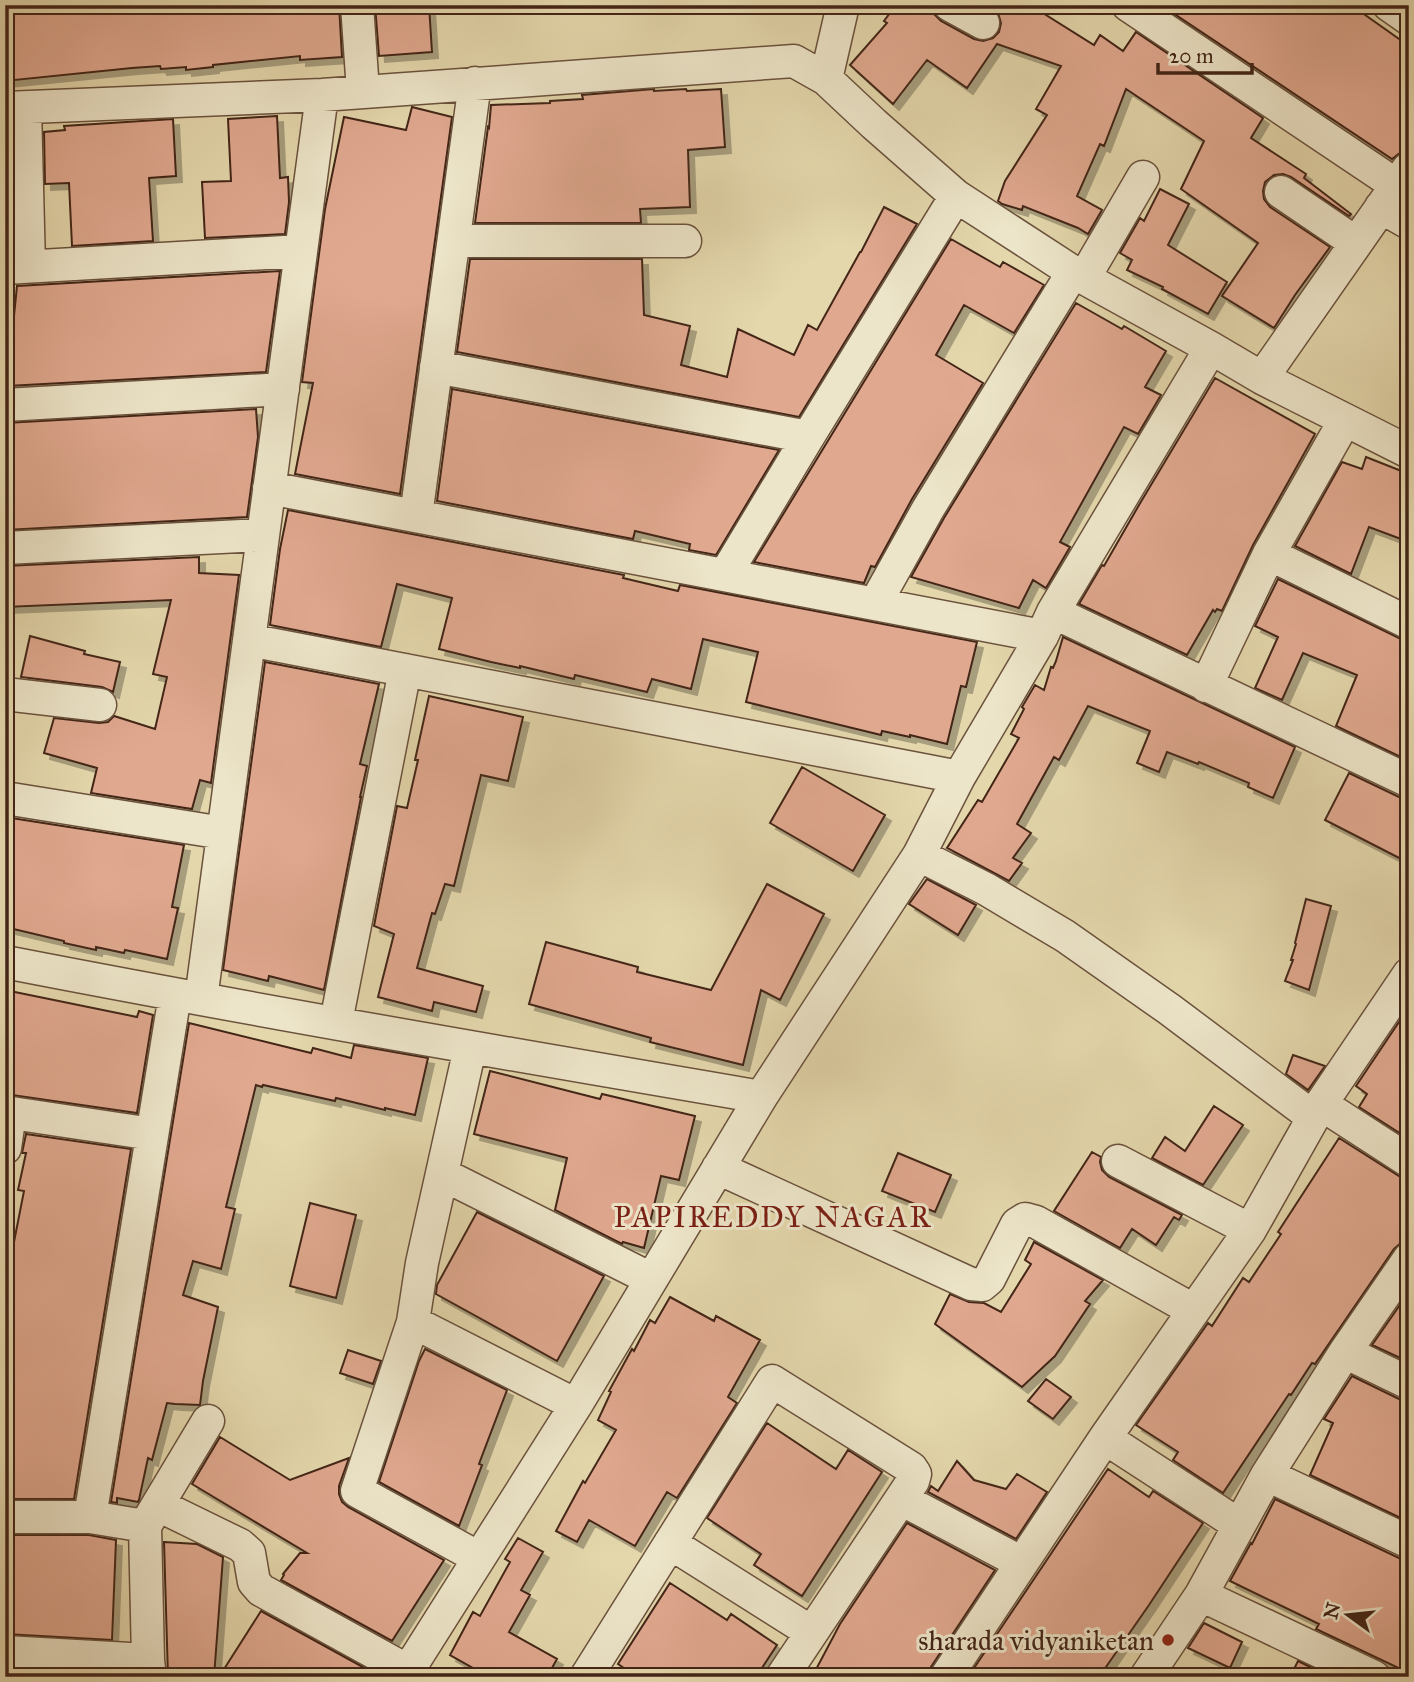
<svg xmlns="http://www.w3.org/2000/svg" width="1414" height="1682" viewBox="0 0 1414 1682" font-family="'IM FELL Great Primer',serif">
  <defs>
    <filter id="shadow"><feDropShadow dx="6" dy="6" stdDeviation="0" flood-color="#0004"/></filter>
  </defs>
  <rect width="100%" height="100%" fill="#e4d7ac"/>
  <filter id="stains"><feTurbulence type="fractalNoise" baseFrequency=".00286" numOctaves="4"/><feColorMatrix values="0 0 0 0 .2 0 0 0 0 .09 0 0 0 0 .02 0 0 0 .5 -.17"/></filter>
  <radialGradient id="worn" r=".72"><stop offset=".6" stop-color="#630" stop-opacity="0"/><stop offset="1" stop-color="#630" stop-opacity=".3"/></radialGradient>
  <path fill="#e0a88f" stroke="#432518" stroke-width="2" filter="url(#shadow)" d="M5,5H339L342,57L300,60V56L213,65V67L186,70V67L161,69L160,66L132,68L5,81Z
    M375,5H429L432,52L379,56Z
    M896,5H932L934,14L941,21L974,39L983,41L993,38L999,32L1001,23L998,13L989,5H1030L1094,45L1100,35L1123,51L1136,32L1263,118L1251,138L1306,174L1304,178L1351,214L1349,216L1291,177L1283,174L1274,175L1265,182L1263,191L1264,199L1270,207L1330,247L1295,295L1274,328L1222,296L1258,243L1181,189L1204,141L1126,89L1104,146L1100,144L1077,196L1102,210L1088,234L1078,228L1023,206L1022,210L1002,204L998,201L1005,181L1047,115L1036,109L1061,66L997,44L967,88L927,60L893,104L850,65L887,23L884,21Z
    M1161,5H1351L1409,46V151L1400,153L1392,159Z
    M654,89V91L686,89L687,91L721,89L725,147L688,150L690,207L640,209L641,223H475L488,127L489,128L491,105L550,103V101L583,99L582,95Z
    M412,107L452,117L400,494L295,474L313,383L302,382L325,209L344,117L406,130Z
    M277,116L280,178L288,177L289,202L285,234L205,238L202,182L231,181L228,119Z
    M173,119L176,176L149,178L153,241L72,246L69,183L45,184L44,132L65,130L64,126Z
    M1160,189L1189,204L1168,245L1227,282L1208,314L1162,289L1163,287L1127,270L1132,260L1120,253L1140,218L1144,221Z
    M884,207L917,224L799,417L457,352L470,259H642L644,315L690,326L681,365L727,377L738,329L794,355L808,325L817,330L860,252H861Z
    M951,239L1000,267L1003,262L1044,285L1014,333L964,305L936,355L983,383L912,499L875,567L871,566L864,583L754,562Z
    M280,271L266,372L7,386L17,286Z
    M1076,303L1122,329L1124,326L1166,351L1145,387L1161,395L1138,434L1124,427L1060,542L1070,547L1046,588L1033,580L1019,608L911,577L944,518Z
    M1215,378L1315,434L1253,545L1222,611L1217,609L1215,612L1213,610L1187,655L1079,604L1102,565L1104,566L1139,505Z
    M452,389L779,450L716,555L689,550L690,544L635,531L633,539L437,501Z
    M256,409L258,437L247,517L5,530V423Z
    M1366,457L1409,474V542L1369,527L1351,574L1295,546L1342,462L1362,469Z
    M288,510L624,575L623,578L678,591L680,585L977,642L966,687L961,686L947,744L910,735V737L882,731L881,735L746,702L758,652L703,639L691,689L652,679L647,692L575,675L574,679L520,666V668L491,662L439,649L452,598L397,584L381,647L270,625L280,549Z
    M199,557V573L239,575L211,783L200,780L192,809L91,793L97,768L44,753L54,718L99,723L108,722L114,716L155,729L167,677L153,674L171,600L5,607V566Z
    M1278,579L1401,639L1409,641V761L1336,726L1357,675L1303,653L1282,700L1255,688L1278,637L1255,626Z
    M30,636L85,651L84,654L120,662L113,692L102,687L21,677Z
    M1063,637L1295,747L1273,798L1248,787L1249,783L1199,762L1198,764L1167,752L1159,772L1137,763L1150,731L1088,706L1059,760L1054,757L1017,824L1031,833L1013,858L1022,863L1009,881L947,848L978,800L982,802L1019,738L1011,734L1024,709L1022,707L1035,685L1044,690L1051,667L1053,668L1056,661Z
    M265,662L379,684L360,764L367,766L360,797H361L324,990L269,976L268,981L223,970Z
    M429,696L523,717L508,781L481,775L454,886L445,884L435,914L432,913L417,968L483,986L476,1012L434,1002L432,1011L378,997L394,934L374,926L397,806L407,808L418,760H415Z
    M802,767L885,815L853,871L770,823Z
    M1349,773L1401,798L1409,799V863L1325,820Z
    M5,817L184,845L172,907L178,908L167,959L125,950L124,953L96,947V950L64,943V941L5,927Z
    M927,879L976,905L958,935L909,904Z
    M767,884L824,914L780,1000L761,990L743,1065L650,1042L651,1038L529,1004L546,942L638,967L637,972L711,990Z
    M1306,899L1331,906L1309,990L1285,981L1293,960H1291L1296,944L1295,943Z
    M5,990L137,1017L139,1011L153,1015L137,1113L5,1094Z
    M1409,1007V1139L1359,1107L1367,1094L1356,1086Z
    M189,1023L311,1053L313,1048L351,1058L354,1045L428,1058L415,1115L385,1108V1110L336,1098L335,1101L263,1085L262,1087L256,1085L226,1207L235,1209L221,1269L193,1261L183,1295L218,1307L203,1381L200,1405L175,1404L167,1403L152,1460L148,1458L139,1500L138,1502L117,1498V1503L111,1502Z
    M1293,1055L1325,1066L1308,1090L1286,1074Z
    M490,1071L600,1099L602,1094L695,1116L679,1180L661,1176L644,1248L623,1242L622,1244L555,1210L567,1158L474,1134Z
    M1214,1106L1243,1125L1203,1185L1152,1158L1165,1137L1185,1151Z
    M26,1134L131,1149L74,1499H5V1274L11,1246L13,1247L24,1191L18,1190L26,1153H22Z
    M1339,1138L1399,1176L1409,1179V1232L1402,1242L1394,1249L1315,1364L1312,1363L1291,1395L1289,1394L1223,1493L1173,1460L1178,1452L1136,1425L1208,1323L1212,1326L1243,1278L1249,1282L1281,1234L1278,1232Z
    M1092,1152L1101,1157L1100,1162L1102,1170L1109,1177L1182,1215L1179,1220L1174,1217L1156,1245L1132,1229L1120,1248L1054,1211Z
    M898,1153L951,1175L935,1212L882,1191Z
    M310,1203L356,1215L336,1298L290,1286Z
    M477,1212L604,1276L557,1361L436,1294L437,1285Z
    M1034,1242L1103,1280L1085,1301L1090,1304L1055,1356L1022,1387L935,1324L950,1294L969,1302L984,1303L1001,1312L1031,1264L1025,1260Z
    M1409,1292V1362L1372,1345Z
    M670,1297L714,1321L716,1316L760,1340L728,1397L737,1403L677,1498L667,1492L635,1546L589,1520L577,1542L556,1531L583,1481L585,1483L616,1430L598,1420L611,1392L609,1391L632,1349L634,1351L650,1320L655,1323Z
    M425,1349L507,1390L479,1464L482,1465L459,1526L379,1482L419,1361Z
    M348,1350L381,1361L373,1384L340,1373Z
    M1352,1376L1401,1400L1409,1401V1522L1310,1475L1333,1423L1324,1419Z
    M1046,1379L1071,1397L1053,1419L1028,1401Z
    M767,1423L836,1469L848,1450L882,1472L802,1596L754,1565L761,1554L707,1518Z
    M220,1437L290,1480L349,1458L339,1486V1494L342,1502L348,1507L444,1560L392,1641L281,1580L284,1575L283,1574L300,1553H307L192,1484Z
    M957,1461L974,1480L1006,1489L1017,1474L1047,1492L1016,1539L928,1492L931,1486L938,1491Z
    M1108,1469L1149,1497L1153,1491L1203,1523L1149,1605L1099,1677H968Z
    M1275,1499L1401,1559L1409,1560V1673L1316,1629L1319,1624L1230,1581L1251,1543L1252,1544Z
    M907,1523L995,1570L931,1667L928,1677H812L840,1624Z
    M5,1535H89L116,1540L112,1640L5,1634Z
    M518,1538L543,1552L521,1590L530,1595L509,1632L557,1659L547,1677H489L450,1655L473,1612L480,1616L510,1562L505,1559Z
    M164,1542L197,1544L223,1557L214,1677H168Z
    M670,1583L727,1620L731,1614L777,1645L756,1677H637L618,1664Z
    M261,1611L372,1672L369,1677H219Z
    M1204,1623L1242,1642L1230,1668L1188,1648Z
    M1298,1661L1331,1677H1290Z
    M5,1670L110,1676V1677H5Z"/>
  <g fill="none" stroke-linecap="round" stroke-linejoin="round">
    <g stroke="#6b523d" stroke-width="35">
      <path id="minor" d="M357,5L363,91
        M950,5L983,23
        M1128,5L1396,185
        M1389,5L1409,19
        M826,79L843,5
        M5,108L322,95L794,61L826,79L874,124L956,196L1073,272L1211,348L1262,378L1409,452
        M25,108L29,266
        M1281,192L1356,243
        M1381,207L1409,223
        M454,241H685
        M5,268L301,251
        M1084,278L1143,177
        M436,367L808,437
        M1262,378L1408,169
        M5,405L283,389
        M269,488L1042,636
        M416,516L475,83
        M5,548L263,535
        M1269,554L1409,623
        M725,575L808,437L956,196
        M875,604L928,509L1073,272
        M1053,612L1409,781
        M249,640L959,777
        M1206,686L1269,554L1345,420
        M5,694L100,705
        M5,798L223,833
        M919,855L986,889L1065,936L1169,1009L1313,1117
        M5,962C257,1011 509,1054 761,1097
        M201,999L322,95
        M336,1022L405,670
        M470,1048L422,1263L413,1322L576,1405
        M1321,1104L1409,1161
        M5,1112L152,1134
        M5,1148L10,1113
        M1118,1161L1250,1230
        M718,1168L971,1284L982,1285L989,1279L1017,1224L1025,1219L1036,1222L1193,1310
        M442,1174L651,1279
        M413,1322L357,1491L479,1558
        M1345,1352L1409,1383
        M1105,1438L1239,1525
        M1267,1475L1409,1542
        M901,1499L1022,1563
        M158,1505L240,1545L249,1553L254,1582L261,1590L408,1671
        M5,1517H90L145,1526
        M90,1517L175,995
        M670,1543L811,1632
        M1201,1595L1374,1677
        M5,1652L148,1660
        M150,1677L148,1660L145,1526L208,1421
        M404,1677L576,1405L761,1097L919,855L959,777L1042,636L1053,612L1211,348
        M586,1677L772,1381L911,1468L915,1474L913,1481L782,1677
        M946,1677L1105,1438L1250,1230L1321,1104L1409,974
        M1146,1677L1201,1595L1267,1475L1345,1352L1409,1259"/>
    </g>
    <use href="#minor" stroke="#ede5c9" stroke-width="32"/>
  </g>
  <circle fill="#8f2418" stroke="#ede5c9" stroke-width="2.5" cx="1168" cy="1640" r="7"/>
  <g text-anchor="middle" stroke-width="6" stroke-linejoin="round" paint-order="stroke">
    <g font-size="28" fill="#432518" stroke="#ede5c9" text-anchor="end">
      <text x="1154" y="1650">sharada vidyaniketan</text>
    </g>
    <g font-size="30" letter-spacing="2" fill="#7a1f14" stroke="#ede5c9">
      <text x="773" y="1227">PAPIREDDY NAGAR</text>
    </g>
  </g>
  <rect width="1414" height="1682" fill="none" stroke="#e4d7ac" stroke-width="28"/>
  <rect x="7" y="7" width="1400" height="1668" fill="none" stroke="#432518" stroke-width="3.5"/>
  <rect x="14" y="14" width="1386" height="1654" fill="none" stroke="#432518" stroke-width="2"/>
  <g transform="translate(1348 1615) rotate(285)" stroke="#ede5c9" stroke-width="5" paint-order="stroke">
  <path d="M0-5L12 26L0 18L-12 26Z" fill="#432518"/>
  <text y="-10" font-size="19" font-weight="bold" text-anchor="middle" fill="#432518">N</text>
  </g>
  <path d="M1158 63v10h94v-10" fill="none" stroke="#432518" stroke-width="3.5"/>
  <text x="1169" y="63" font-size="21" fill="#432518" stroke="#ede5c9" stroke-width="5" paint-order="stroke">20 m</text>
  <rect width="100%" height="100%" filter="url(#stains)"/>
  <rect width="100%" height="100%" fill="url(#worn)"/>
</svg>
